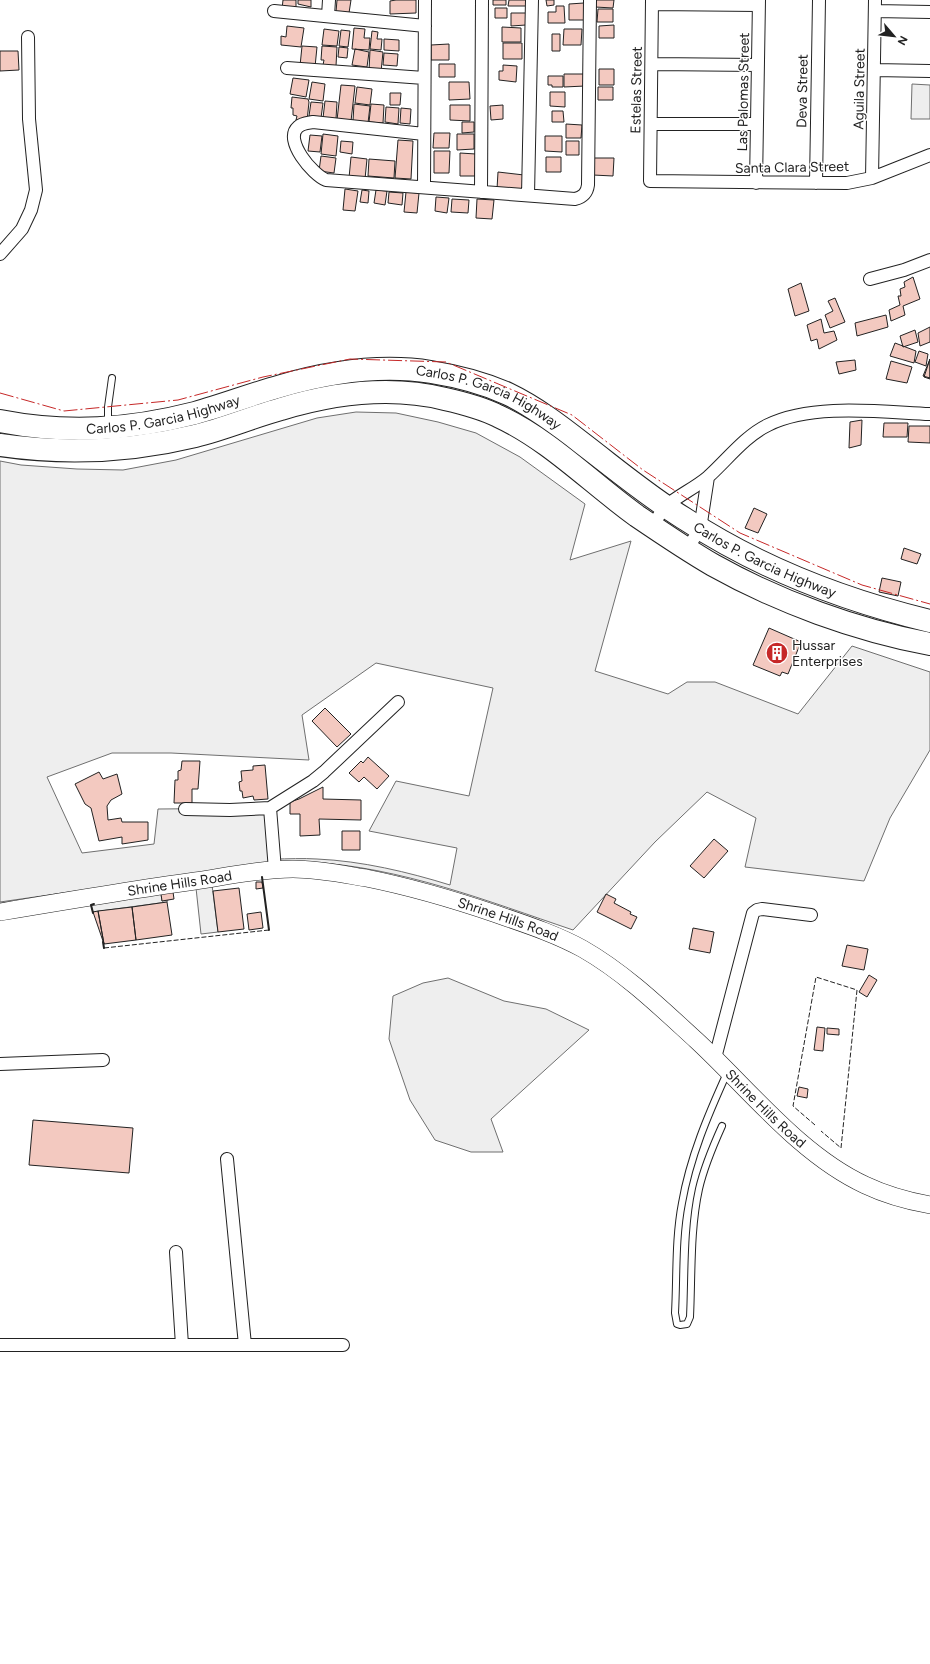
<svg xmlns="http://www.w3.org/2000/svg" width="930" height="1664" viewBox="0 0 930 1664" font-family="Figtree,sans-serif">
  <rect width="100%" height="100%" fill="#fff"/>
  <path fill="#eee" stroke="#6f6f6f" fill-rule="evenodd" d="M912,84L930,85V119H911Z
    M356,412L396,413L438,422L476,433L520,457L585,504L570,560L631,541L595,671L668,694L687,682H715L798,714L852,646L930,672V750L890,818L864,881L745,867L756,818L707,792L655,842L573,930C487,901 401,867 309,862C294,861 279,863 264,864L0,902V461L21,465L77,469L123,470L176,460L317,418ZM376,663L493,688L469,796L396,781L369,831L457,848L450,885C408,872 362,861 317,859C303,858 288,859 274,859L270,808L158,809L154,844L82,853L47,777L112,753H171L309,760L302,715Z
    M212,885L218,932L201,934L196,888Z
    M161,894L162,901L168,900L167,902L93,912L91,905Z
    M448,978L504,1001L546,1009L589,1030L491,1119L503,1152H471L435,1140L410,1100L389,1039L393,996L423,983Z"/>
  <path fill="#f3c9c0" stroke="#222" d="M283,0H296V10L282,9Z
    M298,0H311V7L298,4Z
    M337,0H351L349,13L336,12Z
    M396,0H416V13L390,14V1Z
    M493,0H506V5H493Z
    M509,0H529L528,6H508Z
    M546,0H554V5L547,6Z
    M596,0H614L613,8L595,7Z
    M584,3L585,20H569V4Z
    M556,6H564L565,23H548V12H556Z
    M495,8H507V18H495Z
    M598,9H613V22H597Z
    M511,13H526V25L511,26Z
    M614,25V38H599V26Z
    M287,26L304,28L301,47L281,45V36L286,37Z
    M502,27L521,28V42H502Z
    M354,28L365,29L364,38H370L369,50L352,49Z
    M324,29L339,31L337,46L322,45Z
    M564,29H582L581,45H563Z
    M341,30L350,31L348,47L339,46Z
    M372,31L378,32L377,39H382L381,50L370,49Z
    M552,34H560V51H552Z
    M384,39L399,40V51L384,50Z
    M503,43H522V59H503Z
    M449,44V60H431V45Z
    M302,46L317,47L315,67L300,66Z
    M322,46L337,47L336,66L323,65L324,60H321Z
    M339,47L348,48L347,58L338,57Z
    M355,49L369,52L367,67L352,65Z
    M370,50L383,52L381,72L369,71Z
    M0,51H18L19,70L0,71Z
    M384,53L398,54L397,66L383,65Z
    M439,64H455V77H439Z
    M503,65L517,66L516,82L499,80V71H503Z
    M599,69H614V85H599Z
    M564,74H584L585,86L564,87Z
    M548,76H563V87H552V85H548Z
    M293,78L309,80L306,97L290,94Z
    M312,82L325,84L323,101L309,99Z
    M449,82H469L470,99L449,100Z
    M341,85L355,86L351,121L337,120Z
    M357,87L372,89L370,105L355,103Z
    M598,87H613V100H598Z
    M550,92H565V107L550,106Z
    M390,93H401L400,105H390Z
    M292,97L308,99L309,102L307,121L296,120L297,116L293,115V108H291Z
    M325,101L337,102L336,119L323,118Z
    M311,102L323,103L321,118L309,116Z
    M354,104L370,106L368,123L353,121Z
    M371,104L384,105L383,123L369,122Z
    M450,105H470V121L450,120Z
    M503,105V119L491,120L490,106Z
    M386,107L399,108L398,124L385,122Z
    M401,108L411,109L410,124L400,123Z
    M552,111H563L564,122H552Z
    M462,122H474V132L462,133Z
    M566,124L582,125L581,138H566Z
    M434,133H450L449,148H433Z
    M323,134L338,136L336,156L321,154Z
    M457,134H474V149L457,150Z
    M310,135L322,136L320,152L308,151Z
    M545,136H562V152L545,151Z
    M398,140L413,141L411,179L395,178Z
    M341,141L353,142L352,154L340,152Z
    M566,141H579V155H566Z
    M434,151H450L449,173H434Z
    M460,153L476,154L475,176H460Z
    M321,156L336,158L334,173L319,171Z
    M351,157L367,159L365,179L349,178Z
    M546,157H561V172H546Z
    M594,158H614L613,176L593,175Z
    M369,159L395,161L394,178L368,176Z
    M498,172L524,175L523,190L497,189Z
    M345,189L358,191L355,211L343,210Z
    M362,190L369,191L368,203L360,202Z
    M376,190L387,191L385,205L374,203Z
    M389,192L403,193L402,205L388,203Z
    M406,192L419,193L417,213L404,212Z
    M436,197L449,198L447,213L435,211Z
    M452,199L469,200L468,213L451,212Z
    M477,199L494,200L492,219L476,218Z
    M913,277L920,299L903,306L905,315L891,321L889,310L900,305L898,296H901L900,289L905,287L904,282Z
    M801,283L809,311L795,316L788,289Z
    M835,298L845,322L830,328L825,315L833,311L828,301Z
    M886,315L888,327L857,336L855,323Z
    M821,319L824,333L834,331L837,340L819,349L817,339L811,341L807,325Z
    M930,327V342L920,346L918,333Z
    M915,330L918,342L903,347L900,336Z
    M895,343L916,351L914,363L890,356Z
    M919,351L928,354L926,366L915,362Z
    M930,359V379L924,377Z
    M930,359V378L923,376Z
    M855,360L856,370L839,374L836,362Z
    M891,361L912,367L907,383L886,379Z
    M862,420L861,445L849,448L850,422Z
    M884,423H908L907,437H883Z
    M909,426H930V443L908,442Z
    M754,508L767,514L758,533L745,528Z
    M904,548L921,554L917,564L901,559Z
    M882,578L901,582L898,596L879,592Z
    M769,628L801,642L788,674L782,672L780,676L753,665Z
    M325,708L351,734L337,747L312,721Z
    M368,757L389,776L377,789L364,777L359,782L349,773L361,761L363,763Z
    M182,761H200L198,789H192V803H174L175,780H178V771L181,770Z
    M265,765L268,799L254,800L253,796L243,798L242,791H240L239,782L242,781L241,771L253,770V766Z
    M99,772L103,779L117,774L122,794L111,800L107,806L108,820L121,818L122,822H148V840L122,844V837L99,841L91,808L85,804L75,784Z
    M323,787V799L361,800V820L319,819L320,835L300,836V814H290V802L299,799Z
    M342,831H360V850H342Z
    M714,839L728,851L704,878L690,866Z
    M256,882H262L263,888L256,889Z
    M239,888L244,929L218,932L213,891Z
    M173,892L174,899L162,901L161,894Z
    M606,894L616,899L614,903L631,912L630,914L637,917L631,929L597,912Z
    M167,902L172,935L136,940L132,907Z
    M132,907L136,940L104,944L98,911Z
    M98,911L104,944L93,912Z
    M261,912L263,928L249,930L247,914Z
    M693,928L714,932L710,953L689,949Z
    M847,945L868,949L864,970L842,966Z
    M869,975L877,980L867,997L859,992Z
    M817,1027L825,1028L823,1051L814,1050Z
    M827,1028L839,1029V1035L827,1034Z
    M799,1087L808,1089L807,1098L797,1096Z
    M33,1120L133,1128L129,1173L29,1165Z"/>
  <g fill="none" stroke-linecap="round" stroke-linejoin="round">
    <g stroke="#222" stroke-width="8">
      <path id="lane" d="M108,423V407L112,378
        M722,1126C713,1146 704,1167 699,1189C690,1230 692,1275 690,1317L687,1324L680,1325L677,1324L675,1313C677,1276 675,1239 682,1203C690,1157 708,1115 727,1073"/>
    </g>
    <g stroke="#222" stroke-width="14">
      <path id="street" d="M652,0L650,181L847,183L872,178L930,155
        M652,4L758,5
        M274,11L425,26
        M875,11L930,12
        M328,16L329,0
        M652,64L758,65
        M287,68L424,78
        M874,70L930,71
        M651,124H757
        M424,134L313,122C307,123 302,123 298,127C283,140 313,175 326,180L575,199C583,197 587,193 588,185L590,0
        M872,178L875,0
        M756,183L759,0
        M816,183L819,0
        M424,187L425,0
        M481,192L482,0
        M528,195L532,0
        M0,254L22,229L31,210L36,190L29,119L28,37
        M870,279L904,270L930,260
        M652,526C657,520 661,511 666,506C679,495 695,488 708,477C727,460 745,436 768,425C812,403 882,412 930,414
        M687,549L700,529L708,477
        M270,808L275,870
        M185,809L230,810L270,808L313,781L324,772L398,702
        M715,1058L753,913L757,910L762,909L811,915
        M0,1064L103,1060
        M227,1159L245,1345
        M176,1252L182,1345
        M0,1345H343"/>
    </g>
    <g stroke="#222" stroke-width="18">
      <g id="secondary">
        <path id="s1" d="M0,912C65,901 130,890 195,881C228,876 260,869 293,869C318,869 342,874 366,878C411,887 452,899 496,914C525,924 556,934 583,949C625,973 661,1008 696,1040C749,1089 800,1155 865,1185C886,1195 908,1201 930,1205"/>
      </g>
    </g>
    <g stroke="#222" stroke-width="24">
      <g id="highway">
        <path id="s2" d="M0,421C67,434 129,430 195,413C224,405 252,394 281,386C329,372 381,364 431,372C456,376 484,383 508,394C535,407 560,426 583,444C617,470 649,497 685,519C760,568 843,600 930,621"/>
        <path d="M0,445C67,455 129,452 195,436C224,429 252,417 281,409C334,393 392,386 445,399C463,403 482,408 498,416C550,440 591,483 637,516C662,533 687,550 713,565C779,602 856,630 930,644"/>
      </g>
    </g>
    <use href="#lane" stroke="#fff" stroke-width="6"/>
    <use href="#street" stroke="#fff" stroke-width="12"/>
    <use href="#secondary" stroke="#fff" stroke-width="17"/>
    <use href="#highway" stroke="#fff" stroke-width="22"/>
    <path stroke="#222" stroke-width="1" stroke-dasharray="5 2" stroke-linecap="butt" d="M104,948L269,930
      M815,1125L793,1106L816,977L857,990L841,1148L821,1131"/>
    <path stroke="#222" stroke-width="2" d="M262,877L269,930
      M93,913L91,905L94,904
      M103,942L104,948"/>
    <path stroke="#c62828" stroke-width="1" stroke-dasharray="14 3 2 3" stroke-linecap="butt" d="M0,393L64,411L178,400L263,377L350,359L446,362L572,415L643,470L740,533L862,585L930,604"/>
  </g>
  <defs>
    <g id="building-disc" transform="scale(1.15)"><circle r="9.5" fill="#c62828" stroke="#fff"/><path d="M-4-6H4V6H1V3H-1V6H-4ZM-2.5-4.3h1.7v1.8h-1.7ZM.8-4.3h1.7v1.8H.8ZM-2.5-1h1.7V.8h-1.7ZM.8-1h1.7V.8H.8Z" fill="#fff"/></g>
  </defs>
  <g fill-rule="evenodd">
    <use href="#building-disc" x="777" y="653"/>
  </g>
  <g text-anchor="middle" stroke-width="3" stroke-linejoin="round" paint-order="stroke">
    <g font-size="14" fill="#222" stroke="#fff">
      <text transform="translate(859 89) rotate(-89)" y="5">Aguila Street</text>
      <text transform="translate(636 90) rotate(-89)" y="5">Estelas Street</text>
      <text transform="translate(802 91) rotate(-89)" y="5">Deva Street</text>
      <text transform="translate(743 92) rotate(-89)" y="5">Las Palomas Street</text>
      <text transform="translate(792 167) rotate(-1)" y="5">Santa Clara Street</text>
      <text dy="5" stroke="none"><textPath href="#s2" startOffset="502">Carlos P. Garcia Highway</textPath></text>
      <text dy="5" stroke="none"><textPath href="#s2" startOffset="165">Carlos P. Garcia Highway</textPath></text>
      <text dy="5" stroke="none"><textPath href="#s2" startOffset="826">Carlos P. Garcia Highway</textPath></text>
      <text dy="5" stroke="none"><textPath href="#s1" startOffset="182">Shrine Hills Road</textPath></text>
      <text dy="5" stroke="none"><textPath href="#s1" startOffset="518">Shrine Hills Road</textPath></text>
      <text dy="5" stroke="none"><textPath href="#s1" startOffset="842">Shrine Hills Road</textPath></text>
    </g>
    <g font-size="14" fill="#222" stroke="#fff" text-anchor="start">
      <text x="792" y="650">Hussar<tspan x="792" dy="16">Enterprises</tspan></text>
    </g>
  </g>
  <g transform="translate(894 36) rotate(118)" stroke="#ffffff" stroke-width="3" paint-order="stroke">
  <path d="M0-3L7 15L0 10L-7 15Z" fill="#222222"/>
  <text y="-6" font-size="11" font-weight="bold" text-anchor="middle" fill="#222222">N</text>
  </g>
</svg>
